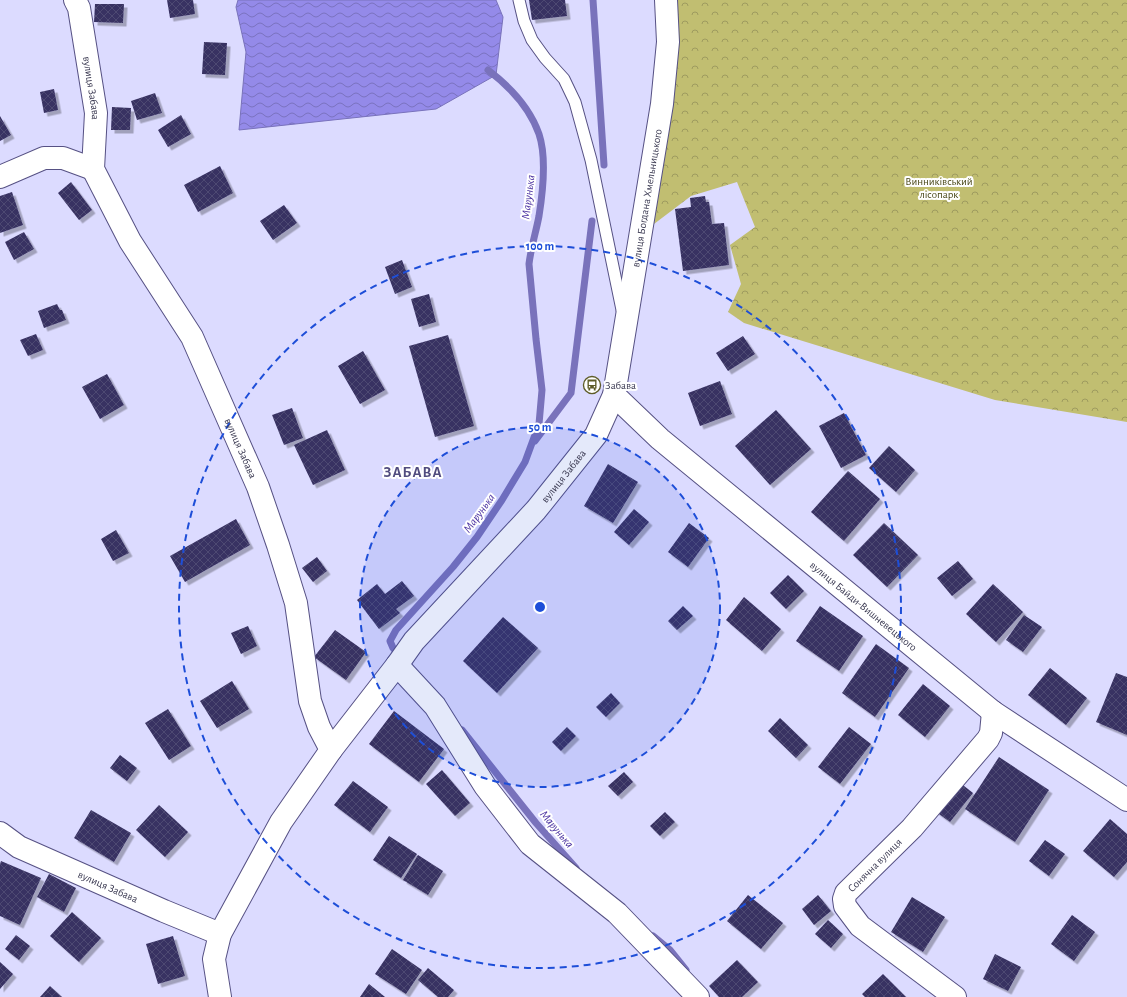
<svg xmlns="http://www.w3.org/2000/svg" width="1127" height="997" viewBox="0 0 1127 997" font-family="'Alegreya Sans',sans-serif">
  <defs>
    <pattern id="park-crowns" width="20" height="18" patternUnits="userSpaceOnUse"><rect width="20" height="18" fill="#c1be71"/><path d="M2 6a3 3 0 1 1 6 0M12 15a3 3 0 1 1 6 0" fill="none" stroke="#9e9b5f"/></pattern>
    <pattern id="water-waves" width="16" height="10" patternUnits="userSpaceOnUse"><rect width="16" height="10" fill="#948ae9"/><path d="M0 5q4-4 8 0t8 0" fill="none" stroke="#7a72bf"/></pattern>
    <pattern id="building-cross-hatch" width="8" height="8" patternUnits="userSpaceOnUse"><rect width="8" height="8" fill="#383262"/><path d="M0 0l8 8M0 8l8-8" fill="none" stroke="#4d4872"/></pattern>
    <filter id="shadow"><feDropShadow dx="3.5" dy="3.5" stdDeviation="0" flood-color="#0004"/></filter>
  </defs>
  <rect width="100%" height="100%" fill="#dcdbff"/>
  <path fill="url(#park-crowns)" d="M671,0H1127V422L995,400L744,323L728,312L741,284L730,245L755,227L737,182L691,196L654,224L674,77Z"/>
  <path fill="url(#water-waves)" stroke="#7972bb" d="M238,0H496L503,17L496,75L436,109L239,130L246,52L236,7Z"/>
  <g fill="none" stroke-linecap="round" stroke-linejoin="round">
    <path stroke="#7972bb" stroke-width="7" d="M593,0L604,165
      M535,441L571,393L592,221
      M400,656L393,648L390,641L396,630L453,567L477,537L502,500L525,462L539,424L542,390L536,339L529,264C531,247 536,232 539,216C543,191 547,158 539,134C530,108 509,86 488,70
      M462,730L536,823L576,868
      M653,936L670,950L686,970"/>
  </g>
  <path fill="url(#building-cross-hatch)" filter="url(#shadow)" d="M167,0H193L195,14L170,18Z
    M529,0H565L567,16L532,20Z
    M95,4H124L123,23L94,22Z
    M204,42L227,43L225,75L202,74Z
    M54,89L58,110L44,113L40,92Z
    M155,93L162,113L137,120L131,101Z
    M112,107L131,108L130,130H111Z
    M181,115L191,134L168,147L158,130Z
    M0,116L11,135L0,141Z
    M220,166L233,193L198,212L184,185Z
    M71,182L92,210L79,220L58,193Z
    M12,192L23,225L0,233V196Z
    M705,196L706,202H709L712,224L724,223L729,265L683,271L675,209L691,207L690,198Z
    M284,205L297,223L273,240L260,221Z
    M24,232L34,249L14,260L5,242Z
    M402,260L412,287L395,294L385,267Z
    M429,294L436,322L419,327L411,299Z
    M57,304L60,310H62L66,320L44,328L38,311Z
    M36,334L43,350L28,356L20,340Z
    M448,335L474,426L435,437L409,346Z
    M743,336L755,354L728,371L716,353Z
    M363,351L385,390L360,404L338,366Z
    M107,374L124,405L100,419L82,387Z
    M720,381L732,414L700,426L688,393Z
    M292,408L303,438L284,445L272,415Z
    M776,410L811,449L770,485L735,446Z
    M844,413L866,455L841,468L819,426Z
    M327,430L345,470L313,485L294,445Z
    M889,446L915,470L896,492L869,468Z
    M608,464L638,482L613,523L584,506Z
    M848,471L880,499L844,541L811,512Z
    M634,509L649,522L629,545L614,532Z
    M236,519L250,545L185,582L170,556Z
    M689,523L709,538L688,567L668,552Z
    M884,523L918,555L887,587L853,555Z
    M116,530L129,553L113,561L101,539Z
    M317,557L327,571L313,582L302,568Z
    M958,561L973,579L952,596L937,578Z
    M788,575L804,591L786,609L770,593Z
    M402,581L414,596L396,609L400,613L379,629L357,600L377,584L385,594Z
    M993,584L1023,612L996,642L966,614Z
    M744,597L781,629L762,651L726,620Z
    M683,606L693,616L677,630L668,621Z
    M820,606L863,636L839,671L796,641Z
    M1024,615L1042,627L1023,652L1006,640Z
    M503,617L538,648L497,693L463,661Z
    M248,626L257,646L241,654L231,633Z
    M335,630L366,652L346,680L314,657Z
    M876,644L909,668L875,717L842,693Z
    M1050,668L1087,698L1066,725L1028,695Z
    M1116,673L1127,677V735L1096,722Z
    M232,681L249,709L217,728L200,701Z
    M923,684L950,706L925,737L898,715Z
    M611,693L620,703L606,717L596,707Z
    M168,709L191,746L169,760L145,723Z
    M394,711L444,749L419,782L369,744Z
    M780,718L808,745L796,758L768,731Z
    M567,727L576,736L561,751L552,742Z
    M849,727L871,744L840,784L818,767Z
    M120,755L137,768L127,781L110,768Z
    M999,757L1049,790L1015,842L965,809Z
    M442,770L470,803L455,816L426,784Z
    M624,772L633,782L618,796L608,786Z
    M353,781L388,807L370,832L334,805Z
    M959,782L973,793L950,822L935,811Z
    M159,805L188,832L165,857L136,830Z
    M91,810L131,833L114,862L74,838Z
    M665,812L675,822L660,836L650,826Z
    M1110,819L1127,834V862L1114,877L1083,851Z
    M389,836L417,854L401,878L373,860Z
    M1045,840L1065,854L1049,876L1029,861Z
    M418,855L443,871L428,895L403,880Z
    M1,861L41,878L20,925L0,916V864Z
    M49,874L76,888L64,912L37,897Z
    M748,895L783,923L761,949L727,921Z
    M818,895L831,911L814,925L802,909Z
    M912,897L945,917L923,952L891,932Z
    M72,912L101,938L79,962L50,936Z
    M1072,915L1095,932L1074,961L1051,944Z
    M828,920L843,934L831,948L815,934Z
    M16,935L30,946L19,960L5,949Z
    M173,936L185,976L158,984L146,944Z
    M392,949L422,970L406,994L375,974Z
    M995,954L1021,967L1008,991L983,979Z
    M737,960L758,982L742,997H719L709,986Z
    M0,962L13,974L0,989Z
    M428,968L454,990L448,997H438L418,980Z
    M883,974L906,997H865L862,994Z
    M369,984L385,997H360Z
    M50,986L62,997H40Z"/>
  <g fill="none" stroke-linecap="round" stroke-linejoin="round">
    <g stroke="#565184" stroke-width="13">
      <path id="lane" d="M519,0L524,21L532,40L545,58L564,79L575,102L591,160L622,310"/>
    </g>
    <g stroke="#565184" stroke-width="24">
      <g id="street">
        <path id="s1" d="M75,0L79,8L96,113L93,169L130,241L192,337L258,487L278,545L296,603L310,701L319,727L331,750"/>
        <path d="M0,177L44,158H63L93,169"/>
        <path id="s2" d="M614,395L660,439L993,712L1127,800"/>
        <path d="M397,665L435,706L485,786L530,844L617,913L698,997"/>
        <path id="s3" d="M0,833L19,847L164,911L220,934"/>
        <path id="s4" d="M220,997L214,959L220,934L281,822L331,750L397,665L414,641L536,510L596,435L614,395L662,104L668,42L666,0"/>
        <path id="s5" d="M955,997L860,926L845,906L844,899L846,893L912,828L988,739L991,733L993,712"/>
      </g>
    </g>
    <use href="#lane" stroke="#fff" stroke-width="11"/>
    <use href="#street" stroke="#fff" stroke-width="22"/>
  </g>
  <circle cx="540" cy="607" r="180" fill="#1d4ed8" fill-opacity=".12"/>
  <g fill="none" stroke="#1d4ed8" stroke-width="2" stroke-dasharray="7 5">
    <circle cx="540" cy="607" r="180"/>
    <circle cx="540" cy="607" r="361"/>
  </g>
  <defs>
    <g id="bus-ring" transform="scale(0.9)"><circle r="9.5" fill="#fff" stroke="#5e5c29" stroke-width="1.5"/><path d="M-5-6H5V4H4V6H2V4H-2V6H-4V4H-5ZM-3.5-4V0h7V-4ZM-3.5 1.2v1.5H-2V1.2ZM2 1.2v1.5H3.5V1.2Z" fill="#5e5c29"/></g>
  </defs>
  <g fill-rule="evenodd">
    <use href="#bus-ring" x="592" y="385"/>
  </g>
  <g text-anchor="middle" stroke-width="4" stroke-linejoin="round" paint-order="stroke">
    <g font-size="11" fill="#3a3951" stroke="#fff">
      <text dy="4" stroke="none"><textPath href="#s1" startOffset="90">вулиця Забава</textPath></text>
      <text dy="4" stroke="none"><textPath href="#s4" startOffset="935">вулиця Богдана Хмельницького</textPath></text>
      <text dy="4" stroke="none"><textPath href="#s1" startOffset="488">вулиця Забава</textPath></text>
      <text dy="4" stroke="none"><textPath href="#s4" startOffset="639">вулиця Забава</textPath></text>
      <text dy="4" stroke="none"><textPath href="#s2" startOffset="327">вулиця Байди-Вишневецького</textPath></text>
      <text dy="4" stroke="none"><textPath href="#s5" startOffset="197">Сонячна вулиця</textPath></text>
      <text dy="4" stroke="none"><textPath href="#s3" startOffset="121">вулиця Забава</textPath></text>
    </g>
    <g font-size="11" fill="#4b491a" stroke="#fff">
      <text x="939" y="185">Винниківський<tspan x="939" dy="13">лісопарк</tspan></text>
    </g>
    <g font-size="11" fill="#3a3951" stroke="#fff" text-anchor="start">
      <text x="605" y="389">Забава</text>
    </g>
    <g font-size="12" font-style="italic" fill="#4b32a1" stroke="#fff">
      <text transform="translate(528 197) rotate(-83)" y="4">Марунька</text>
      <text transform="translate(479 513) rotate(-54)" y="4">Марунька</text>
      <text transform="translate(557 829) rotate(50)" y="4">Марунька</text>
    </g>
    <g font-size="15" font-weight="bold" letter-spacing="1" fill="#514c7f" stroke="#fff">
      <text x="413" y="477">ЗАБАВА</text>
    </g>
  </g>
  <circle cx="540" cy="607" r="6" fill="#1d4ed8" stroke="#fff" stroke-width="2"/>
  <g font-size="12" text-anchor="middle" font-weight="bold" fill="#1d4ed8" stroke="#fff" stroke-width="4" stroke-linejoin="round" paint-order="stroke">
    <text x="540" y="250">100 m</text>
    <text x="540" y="431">50 m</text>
  </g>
</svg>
